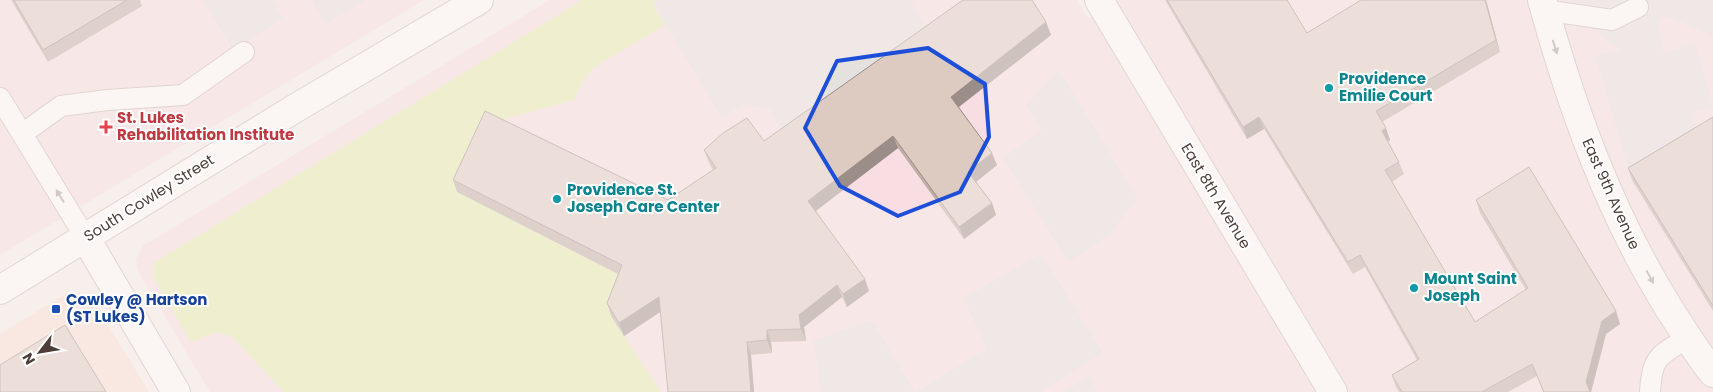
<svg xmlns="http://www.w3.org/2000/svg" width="1713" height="392" viewBox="0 0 1713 392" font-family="Poppins,sans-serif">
  <rect width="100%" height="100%" fill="#f7efeb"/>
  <path fill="#fadfd5" d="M67,293H80L91,297L149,392H0V334Z"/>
  <path fill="#f8dde2" d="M0,0H424L0,255Z
    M550,0H1077L1088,18L1119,0H1713V392H210L138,271L136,259L143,246Z"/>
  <path fill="#e5efb0" d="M582,0H659L653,4L665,25L596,66L584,79L574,100L490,123L626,278L611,316L661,392H284L232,337L217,332L191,342L153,277L154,263Z"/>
  <path fill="#e5e1df" d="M203,0H272L283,19L233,50Z
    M312,0H366L326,24Z
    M659,0H916L911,3L929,34L783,131L770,109L743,104L722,118L653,4Z
    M1574,0H1713V36L1672,18L1664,17L1658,23V31L1664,53L1695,44L1713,106L1690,113L1700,140L1632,180L1595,56L1621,50L1578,18Z
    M1059,70L1138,199L1109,235L1069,262L1003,158L1042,130L1026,105Z
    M1041,254L1103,353L1040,392H917L987,348L963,298Z
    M872,321L915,392H820L814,340Z
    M1088,376L1098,392H1064Z"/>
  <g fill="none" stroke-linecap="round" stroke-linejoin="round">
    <g stroke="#c7b7af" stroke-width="22">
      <path id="service" d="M1544,10L1612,20L1638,7
        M0,98L85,237
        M22,134L61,106L107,100L183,95L244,52
        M1650,392C1652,356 1659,356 1687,338"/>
    </g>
    <g stroke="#c7b7af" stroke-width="30">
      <path id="minor" d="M1099,0L1333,392
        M1542,0C1572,109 1610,214 1670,310C1684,332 1697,353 1713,373
        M85,237L176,392"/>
    </g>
    <g stroke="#c7b7af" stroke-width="30">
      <path id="tertiary" d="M0,290L294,109L479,0"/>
    </g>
    <use href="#service" stroke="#fff" stroke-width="20"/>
    <use href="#minor" stroke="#fff" stroke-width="28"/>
    <use href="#tertiary" stroke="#fff" stroke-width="28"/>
  </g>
  <path fill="#beaea6" d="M11,0H140L142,6L48,62Z
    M1165,0H1287L1307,33L1486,0L1500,52L1382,122L1390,140L1388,142L1399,162L1404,174L1392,182L1475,322L1526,290L1480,213L1476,200L1616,311L1620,324L1606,334L1591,392H1543L1537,376L1508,392H1399L1396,387L1392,375L1417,360L1365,267L1353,274L1264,129L1247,139Z
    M1046,22L1051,35L959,107L997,165L976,182L992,203L996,215L964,239L898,148L816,211L869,291L847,307L842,297L804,327L806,341L771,342L772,353L751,355L754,392H668L660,312L624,336L611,316L607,303L618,274L457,192L453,180L668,200L713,170L709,163L704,150L764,141Z
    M1713,117V311L1632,180L1628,168Z"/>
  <path fill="#9b8d87" d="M1485,0H1486L1500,52L1496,40Z
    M1046,22L1051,35L956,109L951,97Z
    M1259,117L1264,129L1247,139L1243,127Z
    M1386,128L1390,140L1386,143L1382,131Z
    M893,136L898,148L813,213L808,201Z
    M992,153L997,165L972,185L968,172Z
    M992,203L996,215L964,239L959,227Z
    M865,279L869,291L847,307L843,294Z
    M837,285L842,297L804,327L806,341L801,329L799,315Z
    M659,297L663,310L624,336L619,323Z
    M1616,311L1620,324L1606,334L1591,392H1590L1586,382L1602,321Z
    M767,330L771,342L772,353L767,340Z
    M747,342L751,355L754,392H751Z"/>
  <path fill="#ddcac1" stroke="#9b8d87" d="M14,0H127L43,50Z
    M963,0H1032L1046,22L951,97L992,153L968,172L992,203L959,227L893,136L808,201L865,279L843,294L837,285L799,315L801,329L767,330V340L747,342L751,392H668L659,297L619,323L607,303L622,265L453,180L485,111L668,200L716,168L704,150L723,133L747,118L764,141Z
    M1167,0H1287L1307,33L1361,0H1485L1496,40L1376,111L1386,128L1382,131L1399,162L1385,170L1475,322L1528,288L1476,200L1529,167L1616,311L1602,321L1586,382L1590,392H1544L1532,364L1482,392H1402L1392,375L1419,359L1360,255L1348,262L1259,117L1243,127Z
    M1713,117V306L1628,168Z
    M65,325L106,392H0V365Z"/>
  <defs><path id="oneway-solid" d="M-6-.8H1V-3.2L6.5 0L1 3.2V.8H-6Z" transform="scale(1.25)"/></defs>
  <g fill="#a69e9b">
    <use href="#oneway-solid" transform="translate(1555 47) rotate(72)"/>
    <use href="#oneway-solid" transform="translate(60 196) rotate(-122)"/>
    <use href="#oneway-solid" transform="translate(1650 277) rotate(62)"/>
  </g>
  <path d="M0 0H1713V392H0ZM928,48L985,84L989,137L960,192L898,216L840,186L805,128L837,61Z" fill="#f7efeb" fill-opacity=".55" fill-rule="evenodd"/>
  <path fill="none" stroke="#1d4ed8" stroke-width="4" stroke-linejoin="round" d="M928,48L985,84L989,137L960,192L898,216L840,186L805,128L837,61Z"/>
  <g fill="#0f9aa8" stroke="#fff" stroke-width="2">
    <circle cx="1329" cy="88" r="5"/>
    <circle cx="557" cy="199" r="5"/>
    <circle cx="1414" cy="288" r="5"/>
  </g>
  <path fill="#e0444e" stroke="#fff" stroke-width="2" d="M103.5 119.5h5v5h5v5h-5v5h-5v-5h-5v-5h5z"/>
  <rect fill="#1a4fb4" stroke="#fff" stroke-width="2" x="51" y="304" width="10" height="10" rx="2.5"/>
  <g text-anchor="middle" stroke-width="4" stroke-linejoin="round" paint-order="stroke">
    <g font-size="15" font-weight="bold" fill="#0d838f" stroke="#fff" text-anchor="start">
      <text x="1339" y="84">Providence<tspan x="1339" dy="17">Emilie Court</tspan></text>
      <text x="567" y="195">Providence St.<tspan x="567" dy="17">Joseph Care Center</tspan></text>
      <text x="1424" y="284">Mount Saint<tspan x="1424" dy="17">Joseph</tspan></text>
    </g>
    <g font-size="15" font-weight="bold" fill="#be3a42" stroke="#fff" text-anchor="start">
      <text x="117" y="123">St. Lukes<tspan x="117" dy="17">Rehabilitation Institute</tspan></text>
    </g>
    <g font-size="15" fill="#4c3e37" stroke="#fff">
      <text transform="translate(1611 194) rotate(66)" y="5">East 9th Avenue</text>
      <text transform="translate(1216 196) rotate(59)" y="5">East 8th Avenue</text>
      <text transform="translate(149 198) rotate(-32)" y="5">South Cowley Street</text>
    </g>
    <g font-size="15" font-weight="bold" fill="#164399" stroke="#fff" text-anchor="start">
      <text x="66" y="305">Cowley @ Hartson<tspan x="66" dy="17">(ST Lukes)</tspan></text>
    </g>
  </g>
  <g transform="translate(40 352) rotate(239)" stroke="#ffffff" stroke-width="4" paint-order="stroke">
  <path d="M0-4L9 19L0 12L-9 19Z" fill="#4c3e37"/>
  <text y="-8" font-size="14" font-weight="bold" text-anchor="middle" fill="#4c3e37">N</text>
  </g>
</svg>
